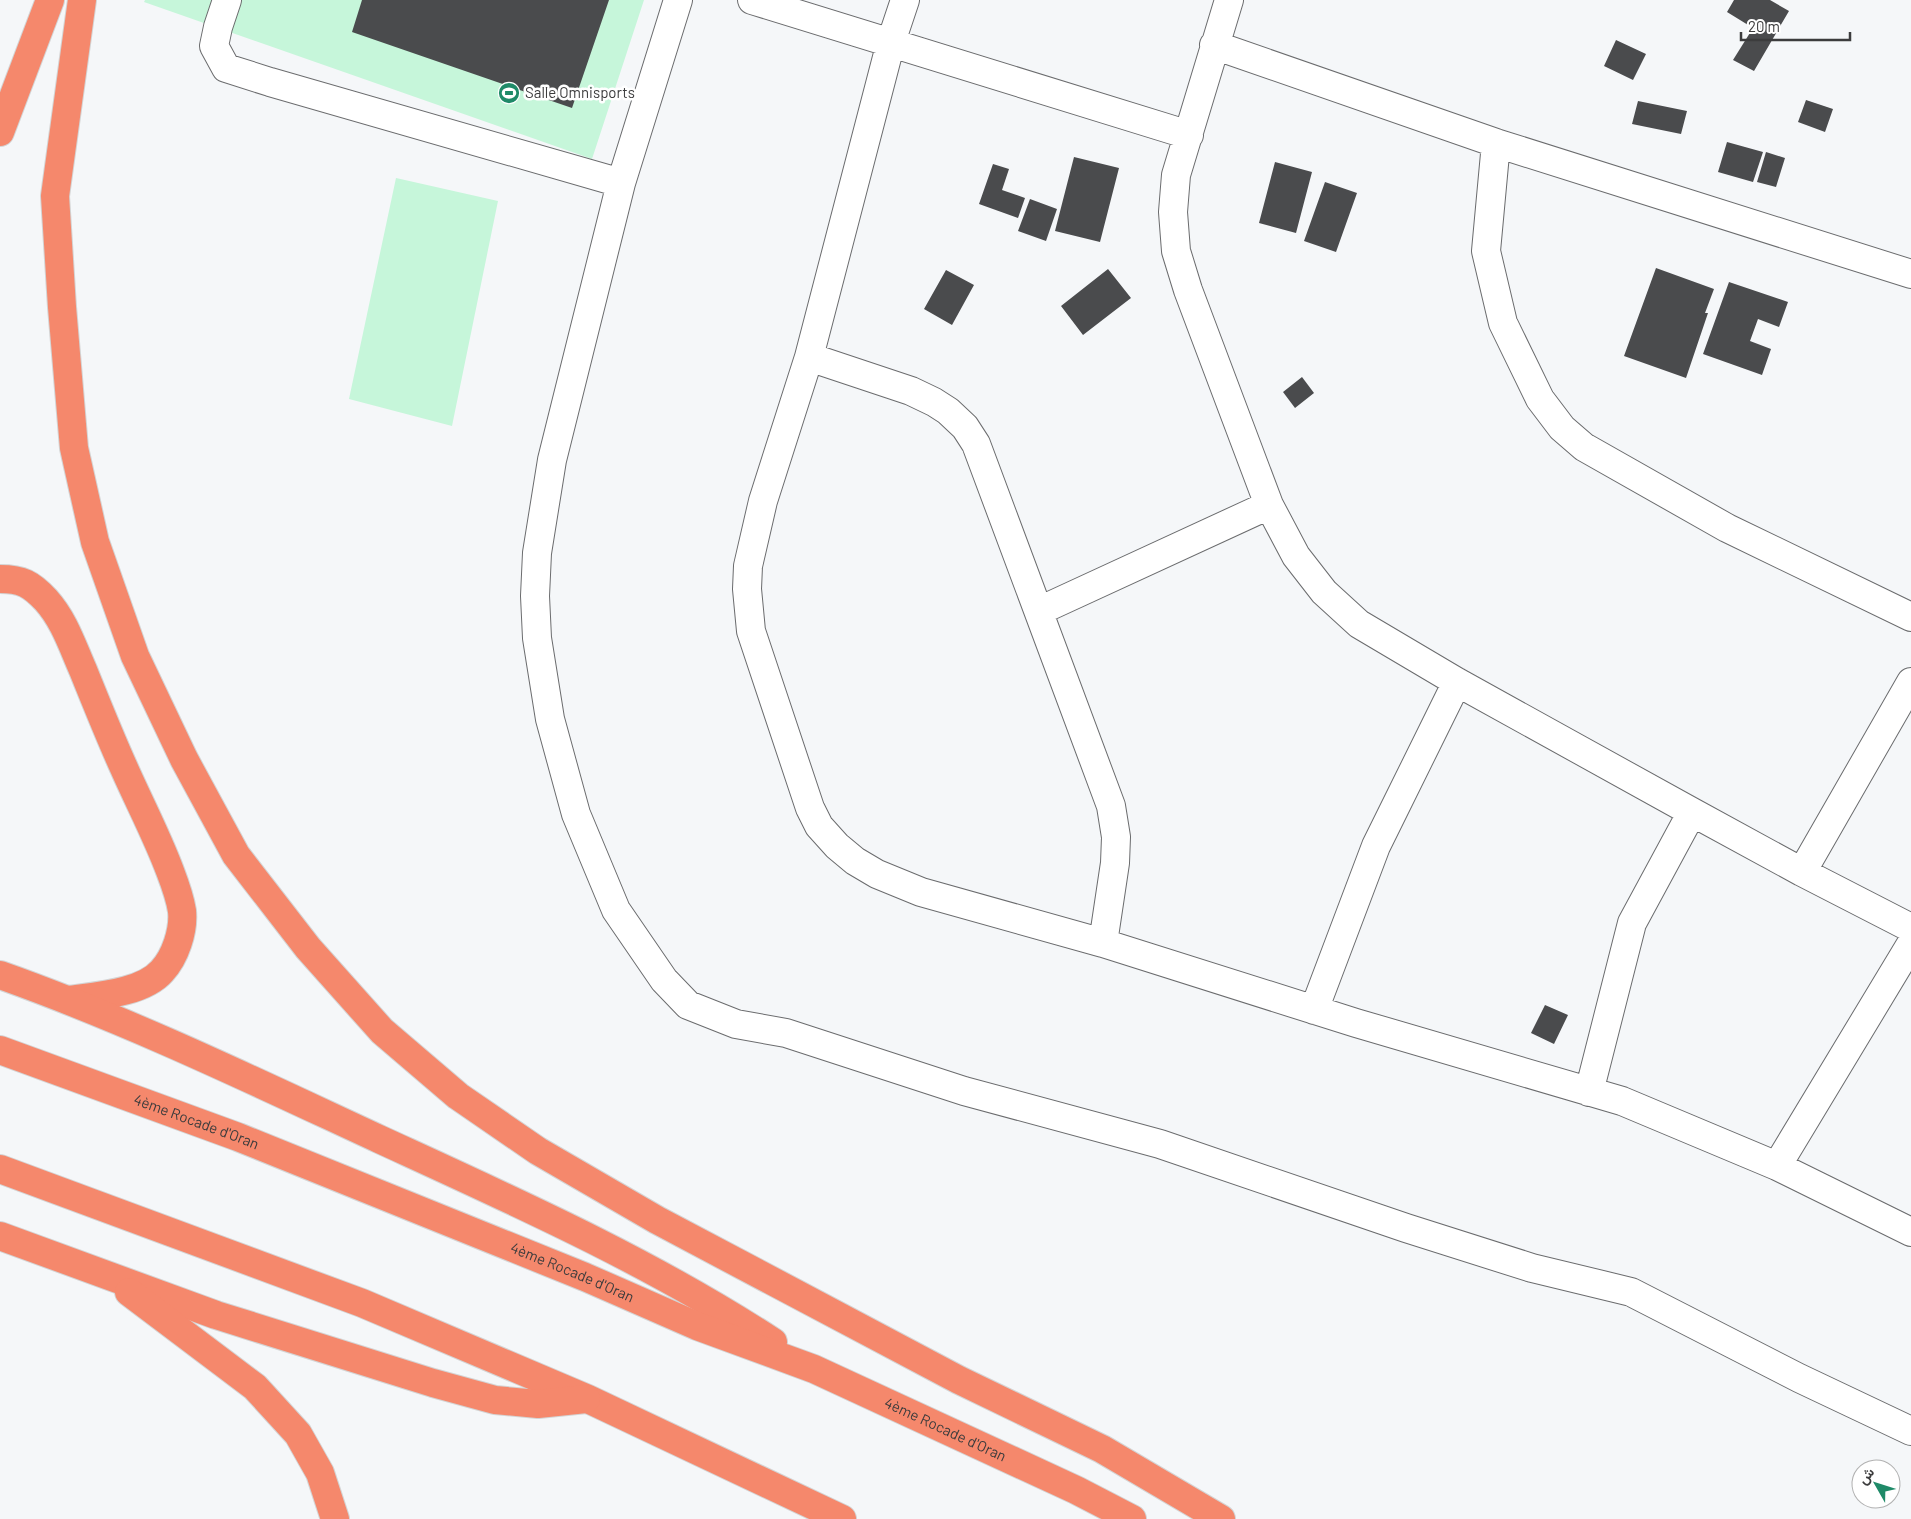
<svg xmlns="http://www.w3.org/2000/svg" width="1911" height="1519" viewBox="0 0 1911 1519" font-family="Barlow,Vazirmatn,sans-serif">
  <rect width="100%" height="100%" fill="#f5f7f9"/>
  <path fill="#c6f6da" d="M145,0H644L592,159L144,2Z
    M396,178L498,201L452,426L349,399Z"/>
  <path fill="#4a4b4d" d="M362,0H609L572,108L352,32Z
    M1734,0H1770L1789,11L1754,71L1733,60L1753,28L1727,12Z
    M1616,40L1646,54L1633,80L1604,66Z
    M1806,100L1833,109L1825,132L1798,122Z
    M1638,101L1687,111L1681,134L1632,124Z
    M1727,142L1763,152L1753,182L1718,172Z
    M1766,152L1785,158L1776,187L1757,182Z
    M1074,157L1119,168L1100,242L1055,231Z
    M1275,162L1312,172L1296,233L1259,223Z
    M993,164L1009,169L1002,190L1025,198L1018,218L979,204Z
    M1325,182L1357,193L1336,252L1304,241Z
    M1030,199L1057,209L1046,241L1018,231Z
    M1656,268L1714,289L1705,313H1708L1686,378L1624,356Z
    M1108,269L1131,298L1083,335L1061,306Z
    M946,270L974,285L952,325L924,309Z
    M1729,282L1788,302L1779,327L1758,319L1750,341L1771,349L1762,375L1703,354Z
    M1302,377L1314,393L1295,408L1283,392Z
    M1545,1005L1568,1015L1554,1044L1531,1033Z"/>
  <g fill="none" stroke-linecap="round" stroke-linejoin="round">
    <g stroke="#6b6c6e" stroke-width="30">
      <path id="minor" d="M227,0L218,27L214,46L226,68L270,82L621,183
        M678,0L621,183L552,460L537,553L535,596L537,638L550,719L576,814L616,910L664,980L688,1005L736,1024L786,1033L964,1091L1160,1144L1406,1228L1532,1268L1631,1292L1799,1378L1911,1431
        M752,0L1189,135
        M905,0L891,42L809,357L763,501L748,566L747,589L751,631L810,808L819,826L837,846L855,861L877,874L921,892L1103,943L1356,1023L1622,1101L1777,1166L1911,1232
        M1229,0L1176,175L1173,212L1176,251L1188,290L1269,505L1296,556L1324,592L1359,624L1457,682L1692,812L1802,872L1911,928
        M1214,45L1496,143L1911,274
        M1496,143L1486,251L1503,323L1540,399L1562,428L1584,447L1727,528L1911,617
        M809,357L911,391L934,402L948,411L965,427L976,444L1111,806L1116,837L1115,863L1103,943
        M1039,611L1269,505
        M1802,872L1911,682
        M1314,1010L1376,846L1457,682
        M1589,1092L1632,923L1692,812
        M1777,1166L1911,944"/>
    </g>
    <g stroke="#d4d4d4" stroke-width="30">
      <g id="highway">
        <path d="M82,0L55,196L62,307L74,448L95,542L135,656L184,759L236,855L308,948L382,1031L458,1096L538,1151L657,1220L959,1380L1102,1449L1221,1519"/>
        <path d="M0,132L50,0"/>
        <path d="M0,579C22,579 31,584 46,600C64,620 72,645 83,670C96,702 109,735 124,768C139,802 157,836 170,871C175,884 180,898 182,911C184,931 175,957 162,971C143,993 97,996 69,1000"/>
        <path d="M0,975C130,1021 254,1081 379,1139C514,1201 649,1261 773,1342"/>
        <path id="s1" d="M0,1050L238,1137L585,1277L697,1326L814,1369L1076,1490L1132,1519"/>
        <path d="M0,1169L362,1303L588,1399L842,1519"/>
        <path d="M0,1236L216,1315L433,1383L495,1400L538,1404L586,1399"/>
        <path d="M129,1292L255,1387L298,1434L320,1473L335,1519"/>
      </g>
    </g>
    <use href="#minor" stroke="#fff" stroke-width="28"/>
    <use href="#highway" stroke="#f5886c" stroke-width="28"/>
  </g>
  <defs>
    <g id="stadium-disc" transform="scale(1.125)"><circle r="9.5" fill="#1f8a68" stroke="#fff"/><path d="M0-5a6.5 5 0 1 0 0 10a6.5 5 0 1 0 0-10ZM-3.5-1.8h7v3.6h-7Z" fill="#fff"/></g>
  </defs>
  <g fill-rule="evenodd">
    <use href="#stadium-disc" x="509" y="93"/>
  </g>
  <g text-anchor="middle" stroke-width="5" stroke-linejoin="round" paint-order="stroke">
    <g font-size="15" fill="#3c3c3d" stroke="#fff" text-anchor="start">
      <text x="525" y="98">Salle Omnisports</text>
    </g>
    <g font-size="15" fill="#3c3c3d" stroke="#fff">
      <text dy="5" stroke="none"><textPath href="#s1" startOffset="209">4ème Rocade d'Oran</textPath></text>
      <text dy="5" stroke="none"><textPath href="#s1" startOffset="614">4ème Rocade d'Oran</textPath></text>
      <text dy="5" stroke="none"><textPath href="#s1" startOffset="1019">4ème Rocade d'Oran</textPath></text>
    </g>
  </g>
  <g transform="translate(1876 1484) rotate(309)"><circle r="24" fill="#ffffff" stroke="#b1b1b1"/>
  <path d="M0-4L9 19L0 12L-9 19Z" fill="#1f8a68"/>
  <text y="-8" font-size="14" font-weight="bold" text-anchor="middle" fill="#3c3c3d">ش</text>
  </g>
  <path d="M1741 32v8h109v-8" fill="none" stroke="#3c3c3d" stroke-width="2.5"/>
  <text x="1748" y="32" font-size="15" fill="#3c3c3d" stroke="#ffffff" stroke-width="4" paint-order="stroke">20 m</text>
</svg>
